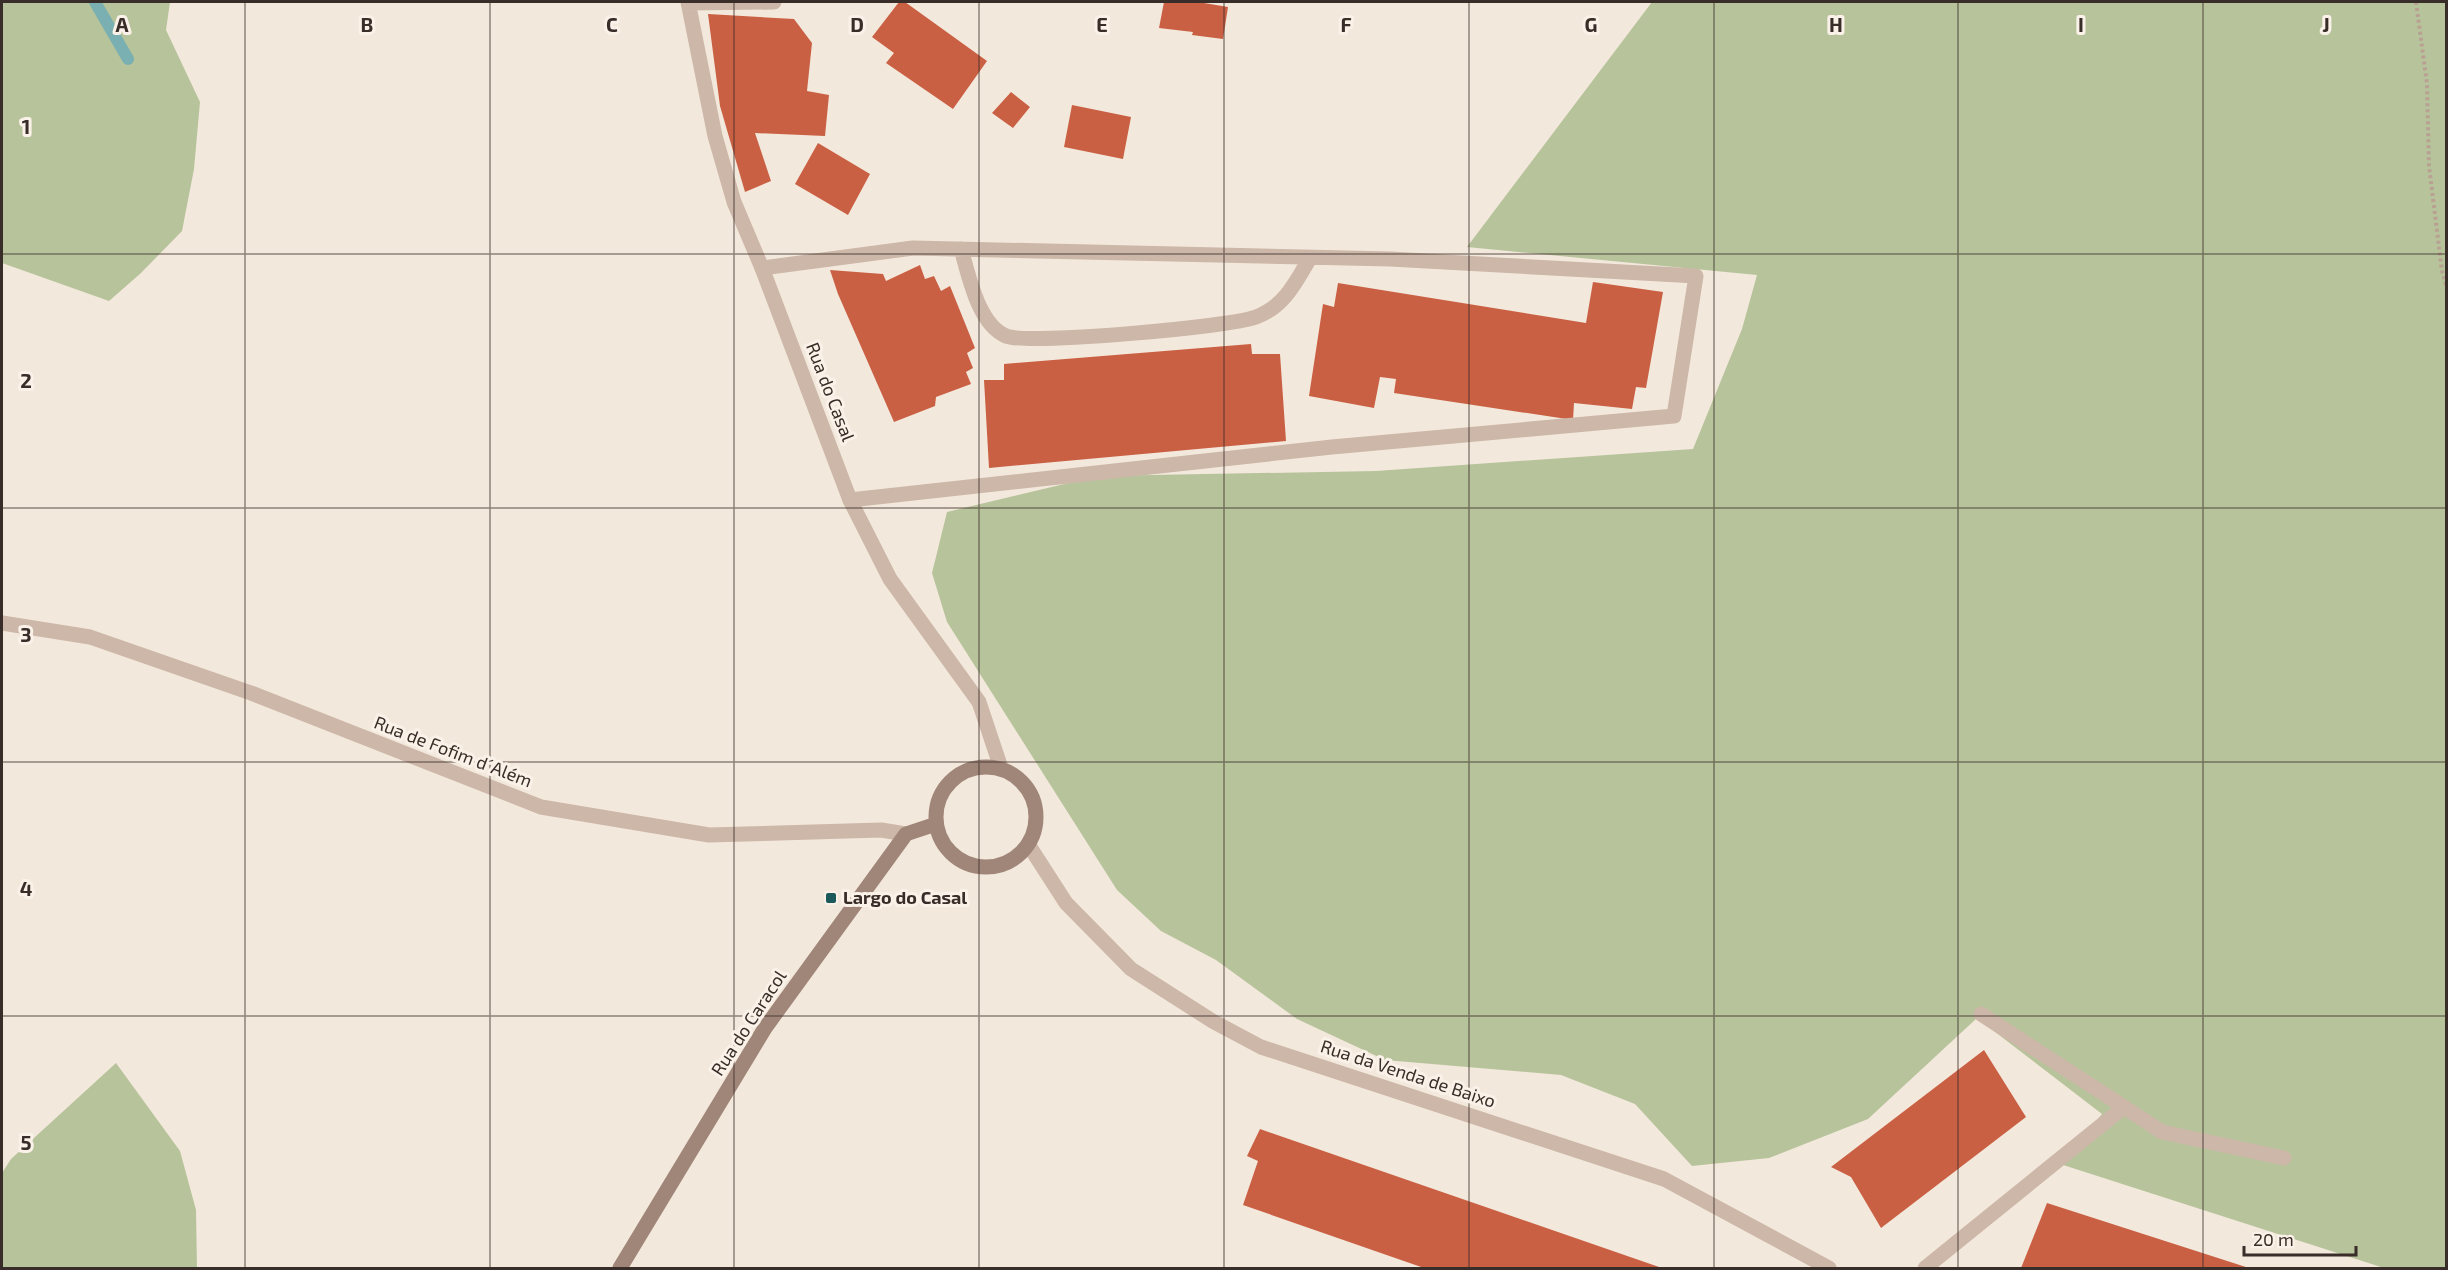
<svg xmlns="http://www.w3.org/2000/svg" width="2448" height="1270" viewBox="0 0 2448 1270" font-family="'Exo 2',sans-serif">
  <rect width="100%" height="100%" fill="#f3e8dc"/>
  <path fill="#b7c39b" d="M2,2H170L166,30L200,102L194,169L182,231L141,273L109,301L2,263Z
    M1652,2H2446V1268H2384L2060,1164L2102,1114L1977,1018L1868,1119L1769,1158L1692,1166L1635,1104L1561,1075L1385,1060L1297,1019L1216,960L1161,931L1117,890L947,622L932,573L947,512L1098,476L1376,471L1693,449L1742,329L1757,275L1467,247Z
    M116,1063L180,1151L196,1210L197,1268H2V1173L11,1159Z"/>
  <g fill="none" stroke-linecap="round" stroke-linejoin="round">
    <path stroke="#7ab0b1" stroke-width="12" d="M95,2L128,59"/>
  </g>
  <path fill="#ca6043" d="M899,2H905L987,61L953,109L886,63L894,53L872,37Z
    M1164,2H1198L1228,7L1223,39L1192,35L1193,32L1159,28Z
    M708,14L794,19L812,43L807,91L829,95L825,136L755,133L771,181L745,192L720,106Z
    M1011,92L1030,107L1013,128L992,113Z
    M1072,105L1131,117L1123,159L1064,147Z
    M818,143L870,174L848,215L795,184Z
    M920,265L925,279L934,276L941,291L950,286L975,348L967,353L973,368L966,372L971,384L936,397L935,406L894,422L838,294L830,270L883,274L886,281Z
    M1593,282L1663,292L1646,388L1636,387L1632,409L1574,403L1573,420L1394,393L1396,379L1380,377L1374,408L1309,396L1323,304L1334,307L1338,283L1586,323Z
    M1251,344L1252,354H1280L1286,441L989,468L984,380H1004V364Z
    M1984,1050L2026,1117L1881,1228L1851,1177L1831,1167Z
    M1260,1129L1662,1268H1424L1243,1205L1258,1161L1247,1156Z
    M2047,1203L2249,1268H2021Z"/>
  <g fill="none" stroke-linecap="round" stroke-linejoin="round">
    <path stroke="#b8a192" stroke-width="4" stroke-dasharray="3 3" stroke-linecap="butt" d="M2416,2L2427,84L2429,166L2442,271L2446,285"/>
    <path stroke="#ccb7a8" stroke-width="15" d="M961,249C969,276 978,324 1006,336C1027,345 1230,327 1256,317C1284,307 1296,282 1310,258
      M762,268L913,248L1390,259L1696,276L1674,416L1332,447L850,500
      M2124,1107L2162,1132L2284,1158
      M1925,1268L2124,1107L1981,1014"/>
    <path stroke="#ccb7a8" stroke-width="15" d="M688,2L715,136L734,202L762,268L850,500L890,579L979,702L1001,768
      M688,3L774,2
      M2,623L90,637L251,693L541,807L709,835L881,830L906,834
      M1028,844L1066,903L1131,969L1214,1022L1261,1047L1664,1179L1829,1268"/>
    <path stroke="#a08679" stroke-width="15" d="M936 817a50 50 0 1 1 100 0a50 50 0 1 1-100 0Z
      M620,1268L765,1028L906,834L936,824"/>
  </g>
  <path fill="none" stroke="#382d28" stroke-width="1.5" stroke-opacity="0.55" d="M245,2V1268M490,2V1268M734,2V1268M979,2V1268M1224,2V1268M1469,2V1268M1714,2V1268M1958,2V1268M2203,2V1268M2,254H2446M2,508H2446M2,762H2446M2,1016H2446"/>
  <rect fill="#1c595b" stroke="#faf2e9" stroke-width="2" x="825" y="892" width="12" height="12" rx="3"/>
  <g text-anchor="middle" stroke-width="6" stroke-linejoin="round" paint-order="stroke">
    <g font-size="18" fill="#382d28" stroke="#faf2e9">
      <text transform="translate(830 392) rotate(69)" y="6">Rua do Casal</text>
      <text transform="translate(453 752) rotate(21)" y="6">Rua de Fofim d´Além</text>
      <text transform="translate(749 1023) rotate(-57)" y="6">Rua do Caracol</text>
      <text transform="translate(1408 1074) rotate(18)" y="6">Rua da Venda de Baixo</text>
    </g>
    <g font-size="18" font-weight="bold" fill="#382d28" stroke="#faf2e9" text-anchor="start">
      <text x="843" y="904">Largo do Casal</text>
    </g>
  </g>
  <g font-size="20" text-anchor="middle" font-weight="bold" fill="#382d28" stroke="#faf2e9" stroke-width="6" stroke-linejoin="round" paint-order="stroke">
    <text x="122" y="32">A</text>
    <text x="367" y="32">B</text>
    <text x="612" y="32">C</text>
    <text x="857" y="32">D</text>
    <text x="1102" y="32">E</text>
    <text x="1346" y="32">F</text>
    <text x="1591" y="32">G</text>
    <text x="1836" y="32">H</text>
    <text x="2081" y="32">I</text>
    <text x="2326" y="32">J</text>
    <text x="26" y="134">1</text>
    <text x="26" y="388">2</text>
    <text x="26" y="642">3</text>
    <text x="26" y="896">4</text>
    <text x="26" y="1150">5</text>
  </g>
  <rect width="2448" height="1270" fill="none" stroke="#382d28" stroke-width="6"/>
  <path d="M2244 1246v9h112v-9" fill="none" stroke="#382d28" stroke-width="3"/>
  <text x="2253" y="1246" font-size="18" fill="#382d28" stroke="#faf2e9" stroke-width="4.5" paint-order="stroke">20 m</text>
</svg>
